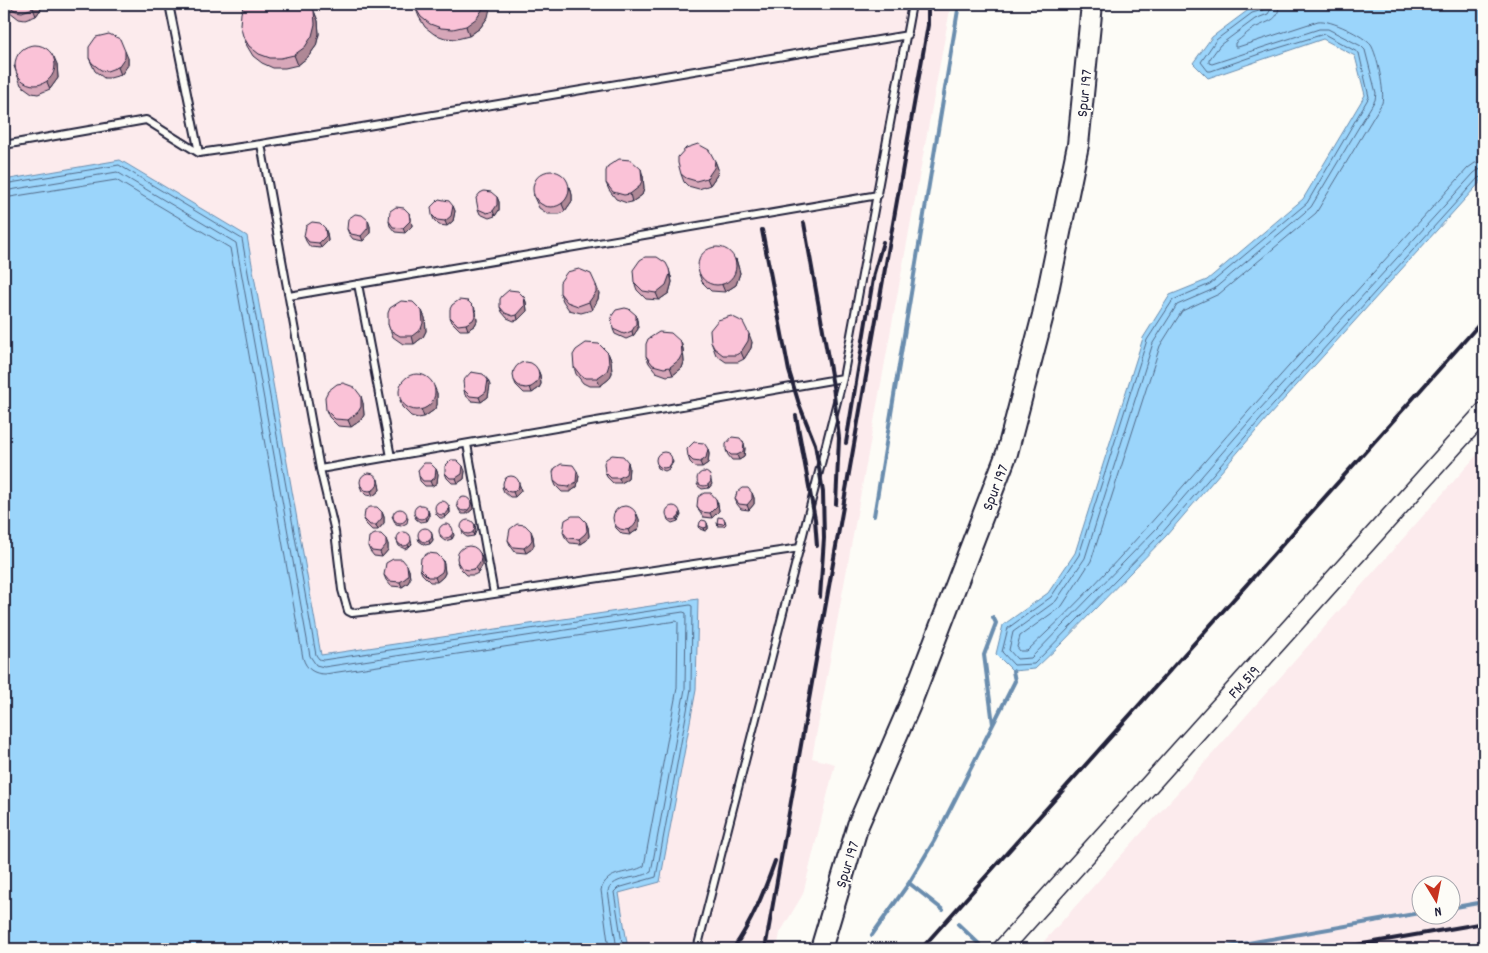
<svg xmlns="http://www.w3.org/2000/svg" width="1488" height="953" viewBox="0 0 1488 953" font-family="Dekko,sans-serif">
  <rect width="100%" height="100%" fill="#fdfcf7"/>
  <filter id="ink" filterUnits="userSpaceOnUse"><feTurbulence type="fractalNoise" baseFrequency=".02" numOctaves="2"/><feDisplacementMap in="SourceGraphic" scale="10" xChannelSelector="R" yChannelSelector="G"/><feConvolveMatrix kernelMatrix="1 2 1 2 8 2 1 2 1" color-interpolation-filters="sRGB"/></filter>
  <g filter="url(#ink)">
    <path fill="#fcebed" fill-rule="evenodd" d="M4,4H951L812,758L835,764L803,894L780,933L777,949H628L619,893L698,599L321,656L247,236L120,160L4,180Z
      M1484,447V949H1037L1215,751ZM1420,886H1450V916H1420Z"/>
    <path fill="#9bd5fb" stroke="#6b8dae" d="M1273,4H1484V178L1268,417L1166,536L1059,646L1035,669L1013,671L996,654L1003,625L1048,593L1075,553L1143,338L1170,295L1207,280L1303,199L1365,95L1355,56L1323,39L1208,78L1193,63L1212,37L1251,8Z
      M120,160L247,236L321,655L698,599L696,690L660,882L619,893L628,949H4V180Z"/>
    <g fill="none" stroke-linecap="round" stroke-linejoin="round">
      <path stroke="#526a88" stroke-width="1" d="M1265,4L1263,10L1252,13L1216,40L1201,62L1208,71H1211L1265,52L1324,34L1359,53L1369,97L1307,203L1210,284L1173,300L1147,340L1079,555L1051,597L1008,628L1002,652L1014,665L1034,664L1162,533L1265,414L1478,178L1484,176
        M1272,4L1271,9L1268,14L1255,19L1220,45L1209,60V63L1212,64L1319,29H1328L1361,46L1365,50L1376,93L1375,100L1311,207L1214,289L1177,305L1153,343L1085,558L1056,601L1013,632L1009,650L1017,659L1031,658L1157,528L1260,409L1474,173L1478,170L1484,169
        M1279,4C1279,20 1271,20 1259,26C1250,29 1242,38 1235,43V47H1238L1318,21C1330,19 1364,36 1371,45C1377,54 1385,92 1382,103L1316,213L1219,294L1182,311L1160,346L1091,561L1062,606L1020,636L1017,647L1020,651H1027C1110,575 1181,487 1255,404C1325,325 1397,247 1468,168L1475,163L1484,162
        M4,184L119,165L242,239L316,655L319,659L323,660L690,605L692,606L691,689L656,877L618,888L614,892L623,949
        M4,191L117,172L236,243L310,656L316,665L324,667L683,612L686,613L685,689L651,872C638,880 614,875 608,891L617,949
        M4,198L116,180L230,248L303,658C306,669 314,674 325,674L676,621L678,622L677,688L644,866C630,875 607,869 601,890L609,949"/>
      <path stroke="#6b8dae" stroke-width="4" d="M874,516L959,4
        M993,724L984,655L996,623L993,617
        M909,883L943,910
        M1450,908L1484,902
        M958,924L979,944
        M872,935L909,883L934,841L1015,681L1013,671
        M1214,949L1420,913"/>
      <g stroke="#22223b" stroke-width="10">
        <path id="lane" d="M169,4L199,153
          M261,144L320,469L843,378
          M4,145L146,120L199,153L261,144L908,35
          M358,284L391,457
          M289,296L878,195
          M467,444L494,594
          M320,469L335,532L342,590L348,611L352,613L421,605L800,548
          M697,949L843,378L912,4"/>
      </g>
      <g stroke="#22223b" stroke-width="21">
        <path id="secondary" d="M1002,949L1484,412"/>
      </g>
      <g stroke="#22223b" stroke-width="24">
        <path id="primary" d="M821,949L858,825L910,705L1007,453L1043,315L1078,145L1092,4"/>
      </g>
      <use href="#lane" stroke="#fdfcf7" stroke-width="6"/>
      <use href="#secondary" stroke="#fdfcf7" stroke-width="18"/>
      <use href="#primary" stroke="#fdfcf7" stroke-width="20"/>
      <path stroke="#22223b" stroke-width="4" d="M804,223L833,386L839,438L836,504
        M762,230L789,371L799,404L815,444L823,492L824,538L820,597
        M796,416L815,519L817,546
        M846,443L874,273L883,242
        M733,949C752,922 764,892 775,861
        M765,949L928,25V4
        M921,949L1484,319
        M1334,949L1484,923"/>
    </g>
    <path fill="#d7a7b9" stroke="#22223b" d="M6,4H43V6L36,16L25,20L19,19L10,12Z
      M85,4H112L105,8L92,9Z
      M414,4L488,17L480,28L469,36L457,39L445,38L434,34L425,27L419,17Z
      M606,4H641L627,8L614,7Z
      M314,11L318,21L319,34L316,46L308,57L298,65L285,68H273L262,63L253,56L247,46L243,36Z
      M89,58H128V65L121,75L110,78H104L95,71Z
      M57,64L58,78L50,89L38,94L32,93L21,85L14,66Z
      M715,161L718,169L717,175L710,185L699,189L688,186L684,182L681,174Z
      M643,176L644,189L642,195L632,202L627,203L616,199L609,190L606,183Z
      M570,187L572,195V201L565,211L560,214H548L539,208L533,195Z
      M497,197L499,202V210L495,216L489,218L480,214L478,209Z
      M453,206L455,211L453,221L447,226L439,225L434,220L432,215Z
      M409,213L411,218L412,226L405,233L395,232L390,226L389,221Z
      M370,226V233L363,241L353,239L349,234L347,229Z
      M327,233L328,241L321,248L310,247L306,241L304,236Z
      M736,259L740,273L736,285L725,292L711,291L702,282L699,274Z
      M671,276L672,282L669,293L659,300L646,299L637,290L634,282Z
      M560,293H599L598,299L592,310L581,313L569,310L563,301Z
      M524,297L526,302L527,311L518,320L514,321L507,318L502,312L500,307Z
      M474,307L476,312L477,321L475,325L468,330H460L452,322L450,317Z
      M422,311L425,318L426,331L423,337L414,344H403L393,337L388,324Z
      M637,320L638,329L633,336L626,339L615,334L613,329Z
      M681,342L683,349L684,362L682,368L673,375L667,376L656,372L649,363L646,356Z
      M711,342H752L751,348L744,359L738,362H726L716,355Z
      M608,353L611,360L612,373L609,379L600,386H589L583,383L576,374L574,367Z
      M538,370L540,375L541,384L539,388L532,393H524L516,385L514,380Z
      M490,385L488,397L481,402L472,401L465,395L464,390Z
      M437,393V405L434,410L424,417L418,418L411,416L402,407L400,400Z
      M363,403L364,415L361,420L351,427L338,426L329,417L326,410Z
      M745,448L744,457L739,460H732L728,455L726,450Z
      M708,449L709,454L708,463L702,467H695L690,462L688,456Z
      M628,462L629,467L628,479L621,483H613L607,477L605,472Z
      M673,462L669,469L665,471L658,468L657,465Z
      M436,469L438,474L437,483L432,486H425L420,481L419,476Z
      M465,471L464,479L458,483H452L447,478L445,473Z
      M579,476L577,487L570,492H562L556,486L554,481Z
      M379,484L380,490L373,496L366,495L362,491L360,486Z
      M697,484H712L709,488L702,489L698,486Z
      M520,486L521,491L515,497H510L504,492L502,487Z
      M752,493L754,498V504L749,510L741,509L737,504L735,499Z
      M716,499L718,504L719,511L712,518L703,517L699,511L697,506Z
      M472,504L473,509L467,514H462L459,510L458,507Z
      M450,508V513L445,518H440L436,514L435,511Z
      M382,512L384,517V523L378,530H372L366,524L364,519Z
      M429,512V517L427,521L420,522L416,519L415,517Z
      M681,515L678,521L672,523L668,520L667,517Z
      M392,516L408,518L407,523L401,526L396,525Z
      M639,519V527L637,530L630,535L622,534L616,528L614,523Z
      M725,520L726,524L724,526H718L717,523Z
      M707,523L708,526V529L705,531L700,529L699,526Z
      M475,524L476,531L474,536L467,537L463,534L462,531Z
      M588,527L589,536L587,540L581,544L570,543L565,537L563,532Z
      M431,531L433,540L430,544L425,545L419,541L418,538Z
      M440,535H454L452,539L445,541L441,538Z
      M533,536L534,545L532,549L526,553L515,552L510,545L508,540Z
      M396,539L412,544L409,547L405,549L399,546Z
      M388,544V550L382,557L374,556L370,551L368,546Z
      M480,553L482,558V566L478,573L474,575H467L459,567L457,562Z
      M443,560L444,565L445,573L443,577L437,582H430L422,574L420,569Z
      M409,570L410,579L408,583L402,587L391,586L386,580L384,575Z"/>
    <path fill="#af8896" stroke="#22223b" d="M36,4H43V6L36,16L33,8Z
      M485,4H491L488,17L480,28L469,36L466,26Z
      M314,11L318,21L319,34L316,46L308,57L298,65L294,55Z
      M125,51L128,58V65L121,75L118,67Z
      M54,57L57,64L58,78L50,89L47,82Z
      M715,161L718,169L717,175L710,185L707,178Z
      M641,169L643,176L644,189L642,195L632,202L630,194Z
      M570,187L572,195V201L565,211L562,204Z
      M497,197L499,202V210L495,216L493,211Z
      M453,206L455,211L453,221L447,226L445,221Z
      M409,213L411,218L412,226L405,233L403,228Z
      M368,220L370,226V233L363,241L361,236Z
      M325,228L327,233L328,241L321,248L319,243Z
      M736,259L740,273L736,285L725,292L722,285Z
      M669,269L672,282L669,293L659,300L656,293Z
      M596,285L599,293L598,299L592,310L589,302Z
      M524,297L526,302L527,311L518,320L517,315Z
      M474,307L476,312L477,321L475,325L468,330L466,324Z
      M422,311L425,318L426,331L423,337L414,344L412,336Z
      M636,315L637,320L638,329L633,336L632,331Z
      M749,334L752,342L751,348L744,359L741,352Z
      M681,342L683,349L684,362L682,368L673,375L670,367Z
      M608,353L611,360L612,373L609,379L600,386L597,378Z
      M538,370L540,375L541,384L539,388L532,393L530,387Z
      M488,380L490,385L488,397L481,402L479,397Z
      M434,386L437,393V405L434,410L424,417L421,409Z
      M361,396L363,403L364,415L361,420L351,427L348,420Z
      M744,443L745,448L744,457L739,460L737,455Z
      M708,449L709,454L708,463L702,467L700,462Z
      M672,459L673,462L669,469V466Z
      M628,462L629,467L628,479L621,483L619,478Z
      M463,466L465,471L464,479L458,483L456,478Z
      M436,469L438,474L437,483L432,486L430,481Z
      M577,471L579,476L577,487L570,492L569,487Z
      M709,474L712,484L709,488L708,485Z
      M378,479L379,484L380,490L373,496L371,491Z
      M518,481L520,486L521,491L515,497L513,492Z
      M752,493L754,498V504L749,510L747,505Z
      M716,499L718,504L719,511L712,518L710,513Z
      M472,502L473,509L467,514V512Z
      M449,506L450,513L445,518L444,515Z
      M428,509L429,517L427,521L426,518Z
      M382,512L384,517V523L378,530L376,525Z
      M680,512L681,515L678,521L677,519Z
      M637,514L639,519V527L637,530L630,535L628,530Z
      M586,522L588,527L589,536L587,540L581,544L579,539Z
      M707,523L708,526V529L705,531L704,528Z
      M475,524L476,531L474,536L473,533Z
      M451,526L454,535L452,539L451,537Z
      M431,531L433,540L430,544L429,541Z
      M531,531L533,536L534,545L532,549L526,553L524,548Z
      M409,534L412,544L409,547L408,545Z
      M386,539L388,544V550L382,557L380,552Z
      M480,553L482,558V566L478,573L476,568Z
      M443,560L444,565L445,573L443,577L437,582L435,577Z
      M407,565L409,570L410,579L408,583L402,587L400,582Z"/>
    <path fill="#fac2d7" stroke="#22223b" d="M6,4H36L33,8L22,12L16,11Z
      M244,4H311L314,11L315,24L312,36L305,47L294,55L281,58H270L259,54L249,46L243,36L240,25L241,13Z
      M414,4H485L484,7L477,18L466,26L453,29L441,28L430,24L421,17L415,7Z
      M109,34L120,39L125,51V57L118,67L107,71L101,70L92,63L89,58V47L96,37Z
      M15 65a20 20 0 1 1 40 0a20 20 0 1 1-40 0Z
      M698,144L709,150L715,161L714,168L707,178L696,181L686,178L681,174L678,163V157L686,148Z
      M619,159L631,160L641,169L642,181L639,187L630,194L624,195L613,192L606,183V171L608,166Z
      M533 189a18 18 0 1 1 36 0a18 18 0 1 1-36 0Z
      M484,191L491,192L497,197V205L493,211L487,213L478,209L476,198L480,193Z
      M439,199L449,201L453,206L451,216L445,221L437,220L432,215L431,207Z
      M396,207L404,208L409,213L410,221L403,228L393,227L389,221L390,211Z
      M355,214L362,215L368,220V228L361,236L351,234L347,229L348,219Z
      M312,222L320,223L325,228L326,236L319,243L309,242L304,236L306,226Z
      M698 266a19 19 0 1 1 38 0a19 19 0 1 1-38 0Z
      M645,257H657L666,263L669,269L670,274L666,285L656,293L643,291L634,282L633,270L640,260Z
      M579,269L591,274L596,285V292L589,302L578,306L567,302L560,293V282L567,272Z
      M509,290L518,291L524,297L525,306L517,315L513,316L505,313L500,307V299L502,296Z
      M459,300L468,301L474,307L475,316L473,320L466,324L458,325L450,317V309L452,305Z
      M401,301L413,302L422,311L423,323L421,329L412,336H400L390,330L388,324V313L390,308Z
      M625,308L629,309L636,315V324L632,331L624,334L613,329L611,317L616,310Z
      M731,316L743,322L749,334L748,341L741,352L736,355H723L714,348L711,342L710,330L718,320Z
      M659,332L671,333L681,342L682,354L679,360L670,367L664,368L653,365L646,356V344L648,339Z
      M586,343L599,344L608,353L609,365L607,371L597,378H586L581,376L574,367L573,355L576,350Z
      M513 375a13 13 0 1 1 26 0a13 13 0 1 1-26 0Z
      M471,372L483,374L488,380L486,392L479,397L470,396L464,390L463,381Z
      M399 392a18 18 0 1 1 36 0a18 18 0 1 1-36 0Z
      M343,383L354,387L361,396V407L358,412L348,420L335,419L326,410L325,397L328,391L337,384Z
      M732,437L740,438L744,443L743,452L737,455H731L726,450V444Z
      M694,442L704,443L708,449L706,458L700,462L693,461L688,456L687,449Z
      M656 460a8 8 0 1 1 16 0a8 8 0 1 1-16 0Z
      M612,455L623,456L628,462L626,474L619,478H611L605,472L604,463L606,459Z
      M451,460H457L463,466L462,474L456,478H450L445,473V466Z
      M424,463H430L436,469L435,478L430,481H423L419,476L418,470Z
      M561,464L573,465L577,471L576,482L569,487L560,486L554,481L553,472L555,468Z
      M697 479a7 7 0 1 1 14 0a7 7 0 1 1-14 0Z
      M360 482a9 9 0 1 1 18 0a9 9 0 1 1-18 0Z
      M503 484a8 8 0 1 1 16 0a8 8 0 1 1-16 0Z
      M742,488H748L752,493V499L747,505L739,504L735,499L737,492Z
      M704,493H711L716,499L717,506L710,513L701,512L697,506L698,497Z
      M457 504a7 7 0 1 1 14 0a7 7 0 1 1-14 0Z
      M435 508a7 7 0 1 1 14 0a7 7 0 1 1-14 0Z
      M414 512a7 7 0 1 1 14 0a7 7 0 1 1-14 0Z
      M613 518a12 12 0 1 1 24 0a12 12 0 1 1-24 0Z
      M666 513a7 7 0 1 1 14 0a7 7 0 1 1-14 0Z
      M370,507H377L382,512V518L376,525H370L364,519L365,510Z
      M393 516a7 7 0 1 1 14 0a7 7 0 1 1-14 0Z
      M572,516H580L586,522L587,531L585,534L579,539L568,538L563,532L565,520Z
      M718,517L724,518L725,522L723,524L717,523Z
      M461 527a7 7 0 1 1 14 0a7 7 0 1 1-14 0Z
      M702,520L706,521L707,523V527L704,528L699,526L700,522Z
      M439 531a7 7 0 1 1 14 0a7 7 0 1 1-14 0Z
      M517,524L525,525L531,531L532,540L530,543L524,548L513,547L508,540L510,529Z
      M418 535a7 7 0 1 1 14 0a7 7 0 1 1-14 0Z
      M397 539a7 7 0 1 1 14 0a7 7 0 1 1-14 0Z
      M375,534H381L386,539V545L380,552L372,551L368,546L369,537Z
      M457 558a12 12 0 1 1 24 0a12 12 0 1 1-24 0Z
      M428,553L437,554L443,560V568L442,572L435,577H428L420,569L421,558Z
      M393,559H402L407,565L408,574L406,578L400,582L389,581L384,575L386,563Z"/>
  </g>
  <g text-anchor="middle" stroke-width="4" stroke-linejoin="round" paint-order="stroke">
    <g font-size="16" fill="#22223b" stroke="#fdfcf7">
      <text transform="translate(1083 93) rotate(-84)" y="6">Spur 197</text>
      <text transform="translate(994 487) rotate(-69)" y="6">Spur 197</text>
      <text transform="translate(1243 681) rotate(-48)" y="6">FM 519</text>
      <text transform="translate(846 864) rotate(-73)" y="6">Spur 197</text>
    </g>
  </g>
  <rect width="1488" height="953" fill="none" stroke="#fdfcf7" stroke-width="20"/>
  <rect x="10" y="10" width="1468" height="933" fill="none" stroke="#22223b" stroke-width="2" filter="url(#ink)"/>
  <g transform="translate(1436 900) rotate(170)"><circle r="24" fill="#fdfcf7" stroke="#a5a5ac"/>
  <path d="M0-4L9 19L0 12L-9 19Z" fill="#c8321e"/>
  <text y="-8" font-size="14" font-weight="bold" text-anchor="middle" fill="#22223b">N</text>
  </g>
</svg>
